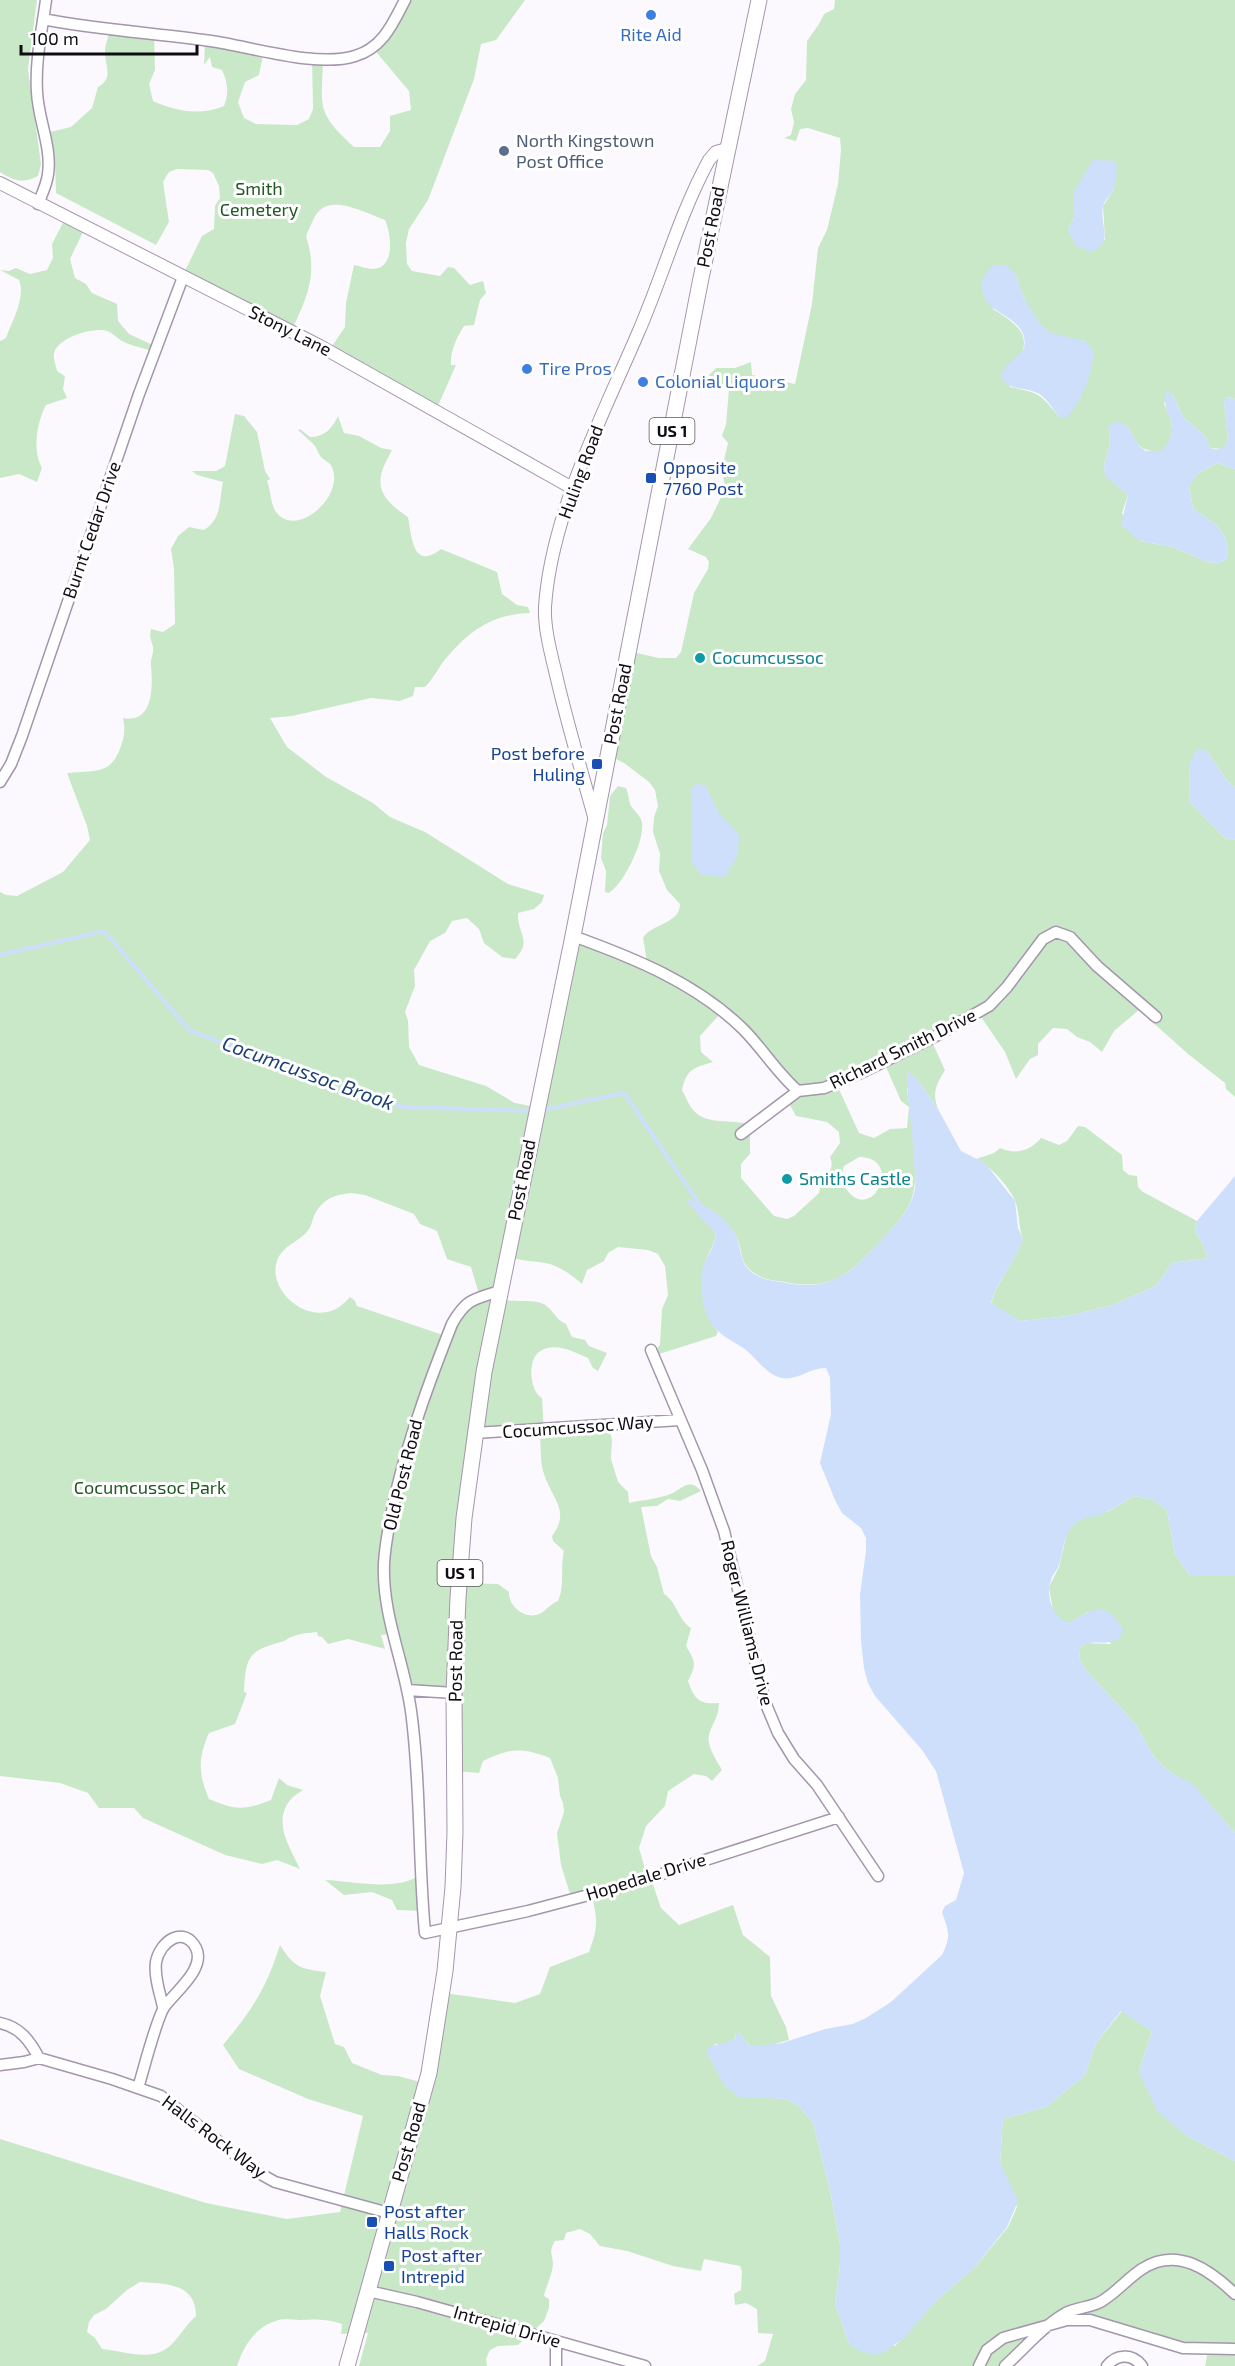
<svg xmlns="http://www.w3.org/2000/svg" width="1235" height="2366" viewBox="0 0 1235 2366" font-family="'Exo 2',sans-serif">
  <rect width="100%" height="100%" fill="#fcf9fe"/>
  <path fill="#c9e8c8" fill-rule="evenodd" d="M0,0H37L28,69L41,164L38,176C23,184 14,181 0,172Z
    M402,0H525L496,40L481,44L474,79L428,200L409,229L406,243L407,264L412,271L440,276L448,267L454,268L470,285L483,281L486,293L480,300L474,325L464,326C457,337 450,351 451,365H456L437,408L330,349L345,327L346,303L354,265C360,266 367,269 373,269C396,268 391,233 385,220C368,214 336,196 320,210C314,215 310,228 306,236C318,274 308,295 292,330L183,275L202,236L214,229L215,206L220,198L219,186L213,173L208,170L177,169L169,172L163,182L169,222L156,245L56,193L55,163L50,132L71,127L92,108L98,87C114,78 105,67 105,52C105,44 109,35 111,28L154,33L155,70L149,84L153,101C175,111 200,116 224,106C229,93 228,83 222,70L212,67L210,57L204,65L205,41L264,51L259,75L245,82L238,102L244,118L256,124L297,125L309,119L313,109L312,58L323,59C322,108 315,111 354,147H380L390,131V116L411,110L409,91L372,47Z
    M835,0H1235V399L1228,397L1224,402L1228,441L1222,449L1210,448L1205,436L1184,418L1172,394L1164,403C1172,424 1178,432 1162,452C1137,451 1139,445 1127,426L1110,425L1109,449L1104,465L1106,476L1128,495L1122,513L1140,541L1173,547L1207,562L1220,563L1227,558C1230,529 1213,524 1193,508L1189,486L1197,474L1217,463L1235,469V787L1228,782L1206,750L1190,763L1189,801L1225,838L1235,840V1097L1226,1089L1225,1083L1188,1054L1139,1010L1114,1031L1102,1052L1090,1042L1077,1037L1067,1029L1053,1028L1038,1044V1055L1030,1059L1016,1079L1005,1052L979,1014L933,1044L945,1070C936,1085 932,1093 938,1109L916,1078L907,1089C911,1116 919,1164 914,1189C911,1210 896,1224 883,1239C851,1272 834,1292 785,1282C777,1281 766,1280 759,1276C736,1263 745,1252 735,1234C727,1219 711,1210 697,1202L704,1219L716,1234C715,1245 709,1250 706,1260C699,1284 701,1312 718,1332L716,1336L653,1356L660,1344L662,1309L668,1295L665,1266L658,1254L648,1250L618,1247L608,1253L604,1261L587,1270L582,1284C572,1275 558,1265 545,1263C534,1261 523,1261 512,1258L502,1299C515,1303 529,1299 541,1303C552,1306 555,1320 566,1324L572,1337L585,1340L589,1346L607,1353L598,1371L593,1368L588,1358C573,1352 555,1341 539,1352C527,1361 530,1392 542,1398L544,1432L609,1428L612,1440L611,1459L618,1482L628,1492L629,1503C642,1500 656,1499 668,1495C681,1491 688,1476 701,1491L680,1501L668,1499L657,1506L641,1507L651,1556L657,1567L664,1594C677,1602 678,1620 691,1628L686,1646C695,1661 697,1664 688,1681C694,1699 700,1705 719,1703C718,1720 713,1721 709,1735C706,1745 717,1761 722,1770L712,1781L706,1776L694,1774L668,1791L665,1806L646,1826L639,1848L647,1876H650L661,1908L679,1925L733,1905L743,1935L770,1957L771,1996L786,2027L789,2040L767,2046H750L739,2033H736L735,2039L726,2044H715L708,2055L726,2087L738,2096L786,2099L799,2106L813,2123L829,2185L840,2244V2265L835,2304L849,2344L895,2346L937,2300L975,2267L1008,2227L1017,2207L1000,2162L1003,2119L1046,2107L1085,2075L1096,2043L1122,2011L1152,2031L1139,2072L1187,2136L1235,2161V2366H1205L1208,2351L1090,2320L1055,2323L1005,2366H757L765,2361L773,2334L758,2333L757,2309L746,2303L735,2305L734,2294L741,2290L742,2271L740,2266L704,2259L701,2271L673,2266L627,2251L600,2246L590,2234L580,2229L566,2233L564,2240L555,2241C548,2253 553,2253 553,2265C552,2275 546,2286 544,2296L549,2299V2308L544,2321L518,2345L498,2346L490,2350L486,2359L487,2366H359L368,2333L341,2334L342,2324C328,2319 315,2319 300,2320C292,2320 283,2318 276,2321C255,2327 243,2347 237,2366H0V2139L206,2203L287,2219L340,2212L363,2116L308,2099L239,2069L223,2045C252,2010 266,1989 280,1945C294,1967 300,1969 326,1972L320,1996L335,2044L344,2047L352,2063L382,2075L398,2076L424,2083L444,1993L515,2003L540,1994L550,1967L589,1952C598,1928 598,1919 591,1894L571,1897L561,1865L557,1833L564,1812L563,1803L560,1796L558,1778L550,1758C522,1747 510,1748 483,1761L479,1773L455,1771L453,1693L407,1687L391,1634L381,1635L385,1649L348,1639L328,1644L322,1637L318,1636L317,1632C310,1633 301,1633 294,1636C289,1637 286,1641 281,1642C247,1651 246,1658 244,1692L247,1693L235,1724L209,1733C198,1758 198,1773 209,1799C235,1810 244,1811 271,1800L279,1778L287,1785L303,1790C299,1793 295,1795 292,1798C271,1821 290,1847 300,1869L277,1860L262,1864L225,1855L143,1818L134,1808H99L88,1793L60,1783L0,1776V892L6,895L17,896L63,872L90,840L87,826L67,773C94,770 111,776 121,746C125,735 125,729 123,718C153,724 153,688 151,666C150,660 154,653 153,647C151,639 149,638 151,629L163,632L175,624L174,569L171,549L178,536L189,527L204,530C222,519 219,501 223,482L197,475L192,471H216L225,466L235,414L244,416L257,432L265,471L270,479L267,481C271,490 270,503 276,512C295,538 342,500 333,470C331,462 326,462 321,457C319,455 317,449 315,446C310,440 303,435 298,430L300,429L310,437C324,437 332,429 338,416L344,433L359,436L381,448L392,450C388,458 382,468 381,476C377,496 395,508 408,517C412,538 413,571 441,549L497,572L502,594L517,605L528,607L530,613C494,614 471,629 448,656C439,666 434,678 425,687H415L413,696L400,701L371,698L292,716L270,718L287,747L326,777L373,803L390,817L425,832L508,884L544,895L542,902L534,909L518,913C517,934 533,940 515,959L502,957L484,943L479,929L467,918L452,921L445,933L430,941L414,970L415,986L405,1012L408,1020L409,1047L419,1065L486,1086L515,1103L536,1107L571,941L647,962L643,938C652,923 680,924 680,904L667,890L659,871L660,854L653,832L654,817L658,806L655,790L649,782L624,763L616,759H606L628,651L659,658H676L681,652L694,593L708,569L709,562L706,557L688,549L711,518L725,489L722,468L728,443L722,436L726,424L729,389L710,378L709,375L716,368H735L751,362L752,375L795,384L812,304L818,248L827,230L838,184L841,150L840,138L808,128L800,129L796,141L784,138L791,135L794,122L791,109L795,94L806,80L807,41L819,24L824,14L834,9ZM1114,189L1103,206L1105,240L1068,230L1074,218ZM1016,275C1022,294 1032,324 1052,334C1062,338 1075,339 1085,341L1090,349L1059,417C1040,393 1039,393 1010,387C1025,344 1038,336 993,309ZM722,1012L796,1091L787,1100L796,1116L827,1122L839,1132L840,1143L830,1157C834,1167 830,1173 822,1179L819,1193L794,1216L787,1219L774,1216L741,1178V1164L750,1154V1125C733,1118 708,1126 694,1111C689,1106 686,1097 682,1090C687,1068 694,1068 713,1062L701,1052L700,1036ZM883,1066L886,1067L901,1101L909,1107L907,1128L890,1129L874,1138L859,1133L838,1087ZM859,1157C908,1157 867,1235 841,1180L844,1166ZM351,1193L365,1195L414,1214L420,1224L437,1231L447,1259L471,1267L479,1294L446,1336L357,1306L355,1301L350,1297C344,1304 335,1311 327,1312C300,1318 268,1288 277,1261C283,1244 301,1242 309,1229C312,1225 312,1220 314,1216C322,1199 334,1195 351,1193ZM540,1435C541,1447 540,1463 544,1474C552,1499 571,1511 552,1536L553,1541L564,1551C560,1567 565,1587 558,1601C550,1604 546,1611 539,1614C525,1620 508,1606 509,1592L498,1584L459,1583L475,1438ZM140,2282C166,2284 196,2283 196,2316C186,2325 180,2336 171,2345C152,2363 124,2351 102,2349L95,2338L87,2332L89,2322L94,2315L106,2309L127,2290Z
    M64,221L84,230L70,259L75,278L86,284L92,293L117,304L118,321L129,334L155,346L153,351C143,348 131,346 122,341C115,337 112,331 102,330C88,329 58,338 54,353C53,359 56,366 57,371L65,376L63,389L67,398L46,405C37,422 32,450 42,468L37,482L19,474L0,478V341L6,338C12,321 26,298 19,280L0,270L9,271L16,268L30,274L47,270L53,258L52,244Z
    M618,786L626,788C629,794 628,800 631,806C635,812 640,815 642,822C645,840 625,882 609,893L605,892L606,871L601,858L603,833L607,825L610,796Z
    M1078,1126L1085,1127L1122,1155L1123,1170L1129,1175L1137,1176L1138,1187L1143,1192L1197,1221L1195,1232L1201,1240L1208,1258L1172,1263L1156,1286L1113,1305L1068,1316L1020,1321L991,1304C997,1281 1015,1262 1023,1239C1018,1227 1020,1213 1015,1201C1010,1187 989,1165 976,1159L994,1153L1000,1148C1016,1155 1030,1151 1041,1138L1059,1145L1067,1141Z
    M1134,1496L1151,1499L1167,1510L1175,1554L1190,1576H1235V1833L1193,1785L1171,1773L1154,1757L1136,1725L1085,1669L1080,1660L1079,1648L1087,1643L1111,1644L1088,1612L1069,1623L1059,1620L1053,1611L1049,1587L1059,1567L1067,1533L1075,1523L1085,1517L1109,1511Z
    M420,1875L422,1911L397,1910L392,1900L372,1892L344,1895L325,1880C354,1881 395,1892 420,1875Z"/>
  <path fill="#cddffb" d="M1093,160L1116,161C1117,174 1117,183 1111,194C1108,197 1104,202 1103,206C1099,225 1115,243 1091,252L1076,246L1068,230L1074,218L1073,193Z
    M994,265H1006L1016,275L1024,298L1039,322L1051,333L1085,341L1093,350C1095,368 1080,408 1065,418L1059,417C1052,408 1046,396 1035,392C1018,386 1014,392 1000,377L1006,366L1024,349C1025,343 1025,336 1021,330C1010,313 986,312 982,290C980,279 986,272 994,265Z
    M1165,391L1172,394L1184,418L1205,436L1210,448C1219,451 1222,449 1228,441L1224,402L1227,397L1235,399V469L1217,463L1197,474L1189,486L1193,508C1213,524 1230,529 1227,558L1220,563L1207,562L1173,547L1140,541L1121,525L1128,495L1105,476L1104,465L1109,449L1110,425L1118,421L1127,426L1140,447L1146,451H1162C1184,422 1162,420 1165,391Z
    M1197,749L1206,750L1228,782L1235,787V840L1225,838L1189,801L1190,763Z
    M695,784L705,785L719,813L739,835L738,855L725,877L701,875L692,862L691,789Z
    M907,1071L916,1078L938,1109L961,1151L985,1163L1015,1201L1018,1228L1023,1239C1015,1262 997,1281 991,1303L1020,1321L1068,1316L1113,1305L1156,1286L1172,1263L1208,1258L1201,1240L1195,1232L1197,1221L1235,1176V1576H1190L1175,1554L1167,1510L1151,1499L1134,1496C1123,1502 1113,1509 1102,1514C1092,1518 1084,1516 1076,1523C1063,1534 1064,1550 1059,1565C1058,1569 1054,1573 1052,1577C1045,1594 1051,1617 1069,1623C1094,1608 1105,1600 1123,1629L1120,1638C1103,1648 1094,1637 1079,1648L1080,1660L1085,1669L1136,1725L1154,1757L1171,1773L1193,1784L1235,1833V2161L1187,2136L1157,2111L1139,2072L1152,2031L1121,2011L1096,2043L1085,2075L1046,2107L1003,2119L1000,2162L1018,2201L1007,2227L975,2267L937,2300L905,2337L885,2352L874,2355L860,2351L849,2344L835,2304L840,2265V2244L829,2185L813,2123L799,2106L786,2099L738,2097L726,2087L719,2076L708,2055V2048C717,2043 726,2044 735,2039L736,2033H739L750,2046L782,2043L825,2029L853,2024L866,2018L891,2002L942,1955C952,1935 948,1931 942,1912L945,1906L956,1900L964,1873L936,1771L922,1750L875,1696L868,1683L864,1668L861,1640L860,1595L866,1551V1538L861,1528L842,1513L835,1500L820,1463L831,1414L830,1377L826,1368C811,1367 797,1381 782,1378C767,1375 757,1359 746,1350C738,1344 727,1339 719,1332C703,1320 699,1287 703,1268C706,1255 715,1248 716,1234L688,1203L687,1198C705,1205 724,1215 734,1232C744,1250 736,1266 760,1277C768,1281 779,1281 787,1283C834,1292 854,1270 883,1238C897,1224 911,1209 915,1189C916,1178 914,1167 914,1157C912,1128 907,1099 907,1071Z"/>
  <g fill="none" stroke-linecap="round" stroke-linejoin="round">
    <path stroke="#cddffb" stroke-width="4" d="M0,955L104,931L190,1031L404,1107L535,1111
      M542,1110L624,1093L701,1206"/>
    <g stroke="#a496ac" stroke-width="13">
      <path id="minor" d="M43,19C99,30 155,33 211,41C252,47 317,68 355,56C383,48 393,23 405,0
        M38,204C42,194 47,184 48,174C52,147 38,119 37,92C35,61 42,30 46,0
        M0,782L11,764L22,736L139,394L183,277
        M573,936C634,958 696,983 743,1029C763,1049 777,1073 798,1091
        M741,1134L798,1091L824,1088L863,1072L934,1037L989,1006L1007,987L1043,939L1056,932L1070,937L1097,966L1156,1017
        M500,1291C474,1299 466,1299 452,1324C430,1380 410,1434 396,1492C391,1516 385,1540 384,1564C382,1615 404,1661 411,1711C421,1785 418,1859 425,1933L528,1911L634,1883L839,1817
        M651,1350L702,1470L724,1531L765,1702L778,1733L794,1759L817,1785L878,1876
        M475,1433L680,1420
        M407,1690L454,1693
        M0,2023C20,2027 30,2041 39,2058
        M0,2065L24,2062L39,2058L112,2079L161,2096L257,2172L275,2182L389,2213
        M138,2088C143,2072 157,2016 165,2006C175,1992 206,1969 196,1948C184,1925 160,1941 156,1962C154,1977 160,1993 163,2007
        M368,2291L417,2302L645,2366
        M556,2342V2366
        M979,2366L987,2350L1003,2338L1067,2320H1090L1183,2348L1235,2349
        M1005,2366C1024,2349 1042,2327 1064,2314C1075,2307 1091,2308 1102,2301C1117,2292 1128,2278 1142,2269C1177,2246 1210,2270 1235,2294
        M1107,2366C1116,2354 1132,2353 1142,2366"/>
    </g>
    <g stroke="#a496ac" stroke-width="14">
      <path id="tertiary" d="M0,183L320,346L574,489
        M595,820C582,773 568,726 557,679C552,657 544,630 545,607C551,515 602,417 638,333C663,276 679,215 709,160L716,152L727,149"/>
    </g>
    <g stroke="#a496ac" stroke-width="17">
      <path id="primary" d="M347,2366L429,2073L445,1971L453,1887L455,1832L454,1693L458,1598L464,1518L484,1372L573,936L700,283L759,0"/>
    </g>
    <use href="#minor" stroke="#fff" stroke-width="10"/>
    <use href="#tertiary" stroke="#fff" stroke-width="12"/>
    <use href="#primary" stroke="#fff" stroke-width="15"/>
  </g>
  <g fill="#3f7fe0" stroke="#fff" stroke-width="2">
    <circle cx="651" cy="15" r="6"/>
    <circle cx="527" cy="369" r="6"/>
    <circle cx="643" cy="382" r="6"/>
  </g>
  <circle fill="#5c6f8a" stroke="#fff" stroke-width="2" cx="504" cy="151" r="6"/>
  <g fill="#1a4fb4" stroke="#fff" stroke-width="2">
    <rect x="645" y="472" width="12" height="12" rx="3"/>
    <rect x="591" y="758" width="12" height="12" rx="3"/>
    <rect x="366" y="2216" width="12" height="12" rx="3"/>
    <rect x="383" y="2260" width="12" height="12" rx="3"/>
  </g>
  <g fill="#0f9aa8" stroke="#fff" stroke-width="2">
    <circle cx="700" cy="658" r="6"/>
    <circle cx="787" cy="1179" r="6"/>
  </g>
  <g text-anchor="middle" stroke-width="6" stroke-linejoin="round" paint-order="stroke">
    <g fill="#fff" stroke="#58555a" stroke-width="1.5">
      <rect x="649.5" y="418" width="45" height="26" rx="4.5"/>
      <rect x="437.5" y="1560" width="45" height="26" rx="4.5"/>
    </g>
    <g font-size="16" font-weight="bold" fill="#100c13">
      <text x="672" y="437">US 1</text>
      <text x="460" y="1579">US 1</text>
    </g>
    <g font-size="18" fill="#366cbe" stroke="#fff" text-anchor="start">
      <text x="651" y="41" text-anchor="middle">Rite Aid</text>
      <text x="539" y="375">Tire Pros</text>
      <text x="655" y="388">Colonial Liquors</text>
    </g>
    <g font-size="18" fill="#4e5e75" stroke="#fff" text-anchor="start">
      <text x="516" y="147">North Kingstown<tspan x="516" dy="21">Post Office</tspan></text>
    </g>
    <g font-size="18" fill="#205722" stroke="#fff">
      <text x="259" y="195">Smith<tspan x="259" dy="21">Cemetery</tspan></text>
      <text x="150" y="1494">Cocumcussoc Park</text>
    </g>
    <g font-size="18" fill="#100c13" stroke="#fff">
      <text transform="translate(711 227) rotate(-79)" y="6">Post Road</text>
      <text transform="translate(290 331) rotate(27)" y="6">Stony Lane</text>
      <text transform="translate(581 472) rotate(-70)" y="6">Huling Road</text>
      <text transform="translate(92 530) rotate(-71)" y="6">Burnt Cedar Drive</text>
      <text transform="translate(618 704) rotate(-79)" y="6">Post Road</text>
      <text transform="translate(903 1049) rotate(-26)" y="6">Richard Smith Drive</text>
      <text transform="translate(522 1180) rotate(-79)" y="6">Post Road</text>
      <text transform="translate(578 1427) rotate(-4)" y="6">Cocumcussoc Way</text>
      <text transform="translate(403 1475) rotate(-76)" y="6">Old Post Road</text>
      <text transform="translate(747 1623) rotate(76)" y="6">Roger Williams Drive</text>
      <text transform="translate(456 1661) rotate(-89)" y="6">Post Road</text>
      <text transform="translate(646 1877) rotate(-17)" y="6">Hopedale Drive</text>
      <text transform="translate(214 2137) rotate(37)" y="6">Halls Rock Way</text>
      <text transform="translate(409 2142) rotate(-74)" y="6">Post Road</text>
      <text transform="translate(507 2327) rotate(16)" y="6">Intrepid Drive</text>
    </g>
    <g font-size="18" fill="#164399" stroke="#fff" text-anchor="start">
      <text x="663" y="474">Opposite<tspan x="663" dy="21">7760 Post</tspan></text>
      <text x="585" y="760" text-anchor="end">Post before<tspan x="585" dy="21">Huling</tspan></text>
      <text x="384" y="2218">Post after<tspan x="384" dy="21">Halls Rock</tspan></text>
      <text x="401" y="2262">Post after<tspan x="401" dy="21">Intrepid</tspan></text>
    </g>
    <g font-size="18" fill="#0d838f" stroke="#fff" text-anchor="start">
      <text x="712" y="664">Cocumcussoc</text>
      <text x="799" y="1185">Smiths Castle</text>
    </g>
    <g font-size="20" font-style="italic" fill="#1d4076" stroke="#fff">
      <text transform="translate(308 1073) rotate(20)" y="7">Cocumcussoc Brook</text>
    </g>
  </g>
  <path d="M21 45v9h176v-9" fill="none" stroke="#100c13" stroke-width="3"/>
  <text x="30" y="45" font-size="18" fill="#100c13" stroke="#ffffff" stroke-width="4.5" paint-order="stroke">100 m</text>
</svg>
